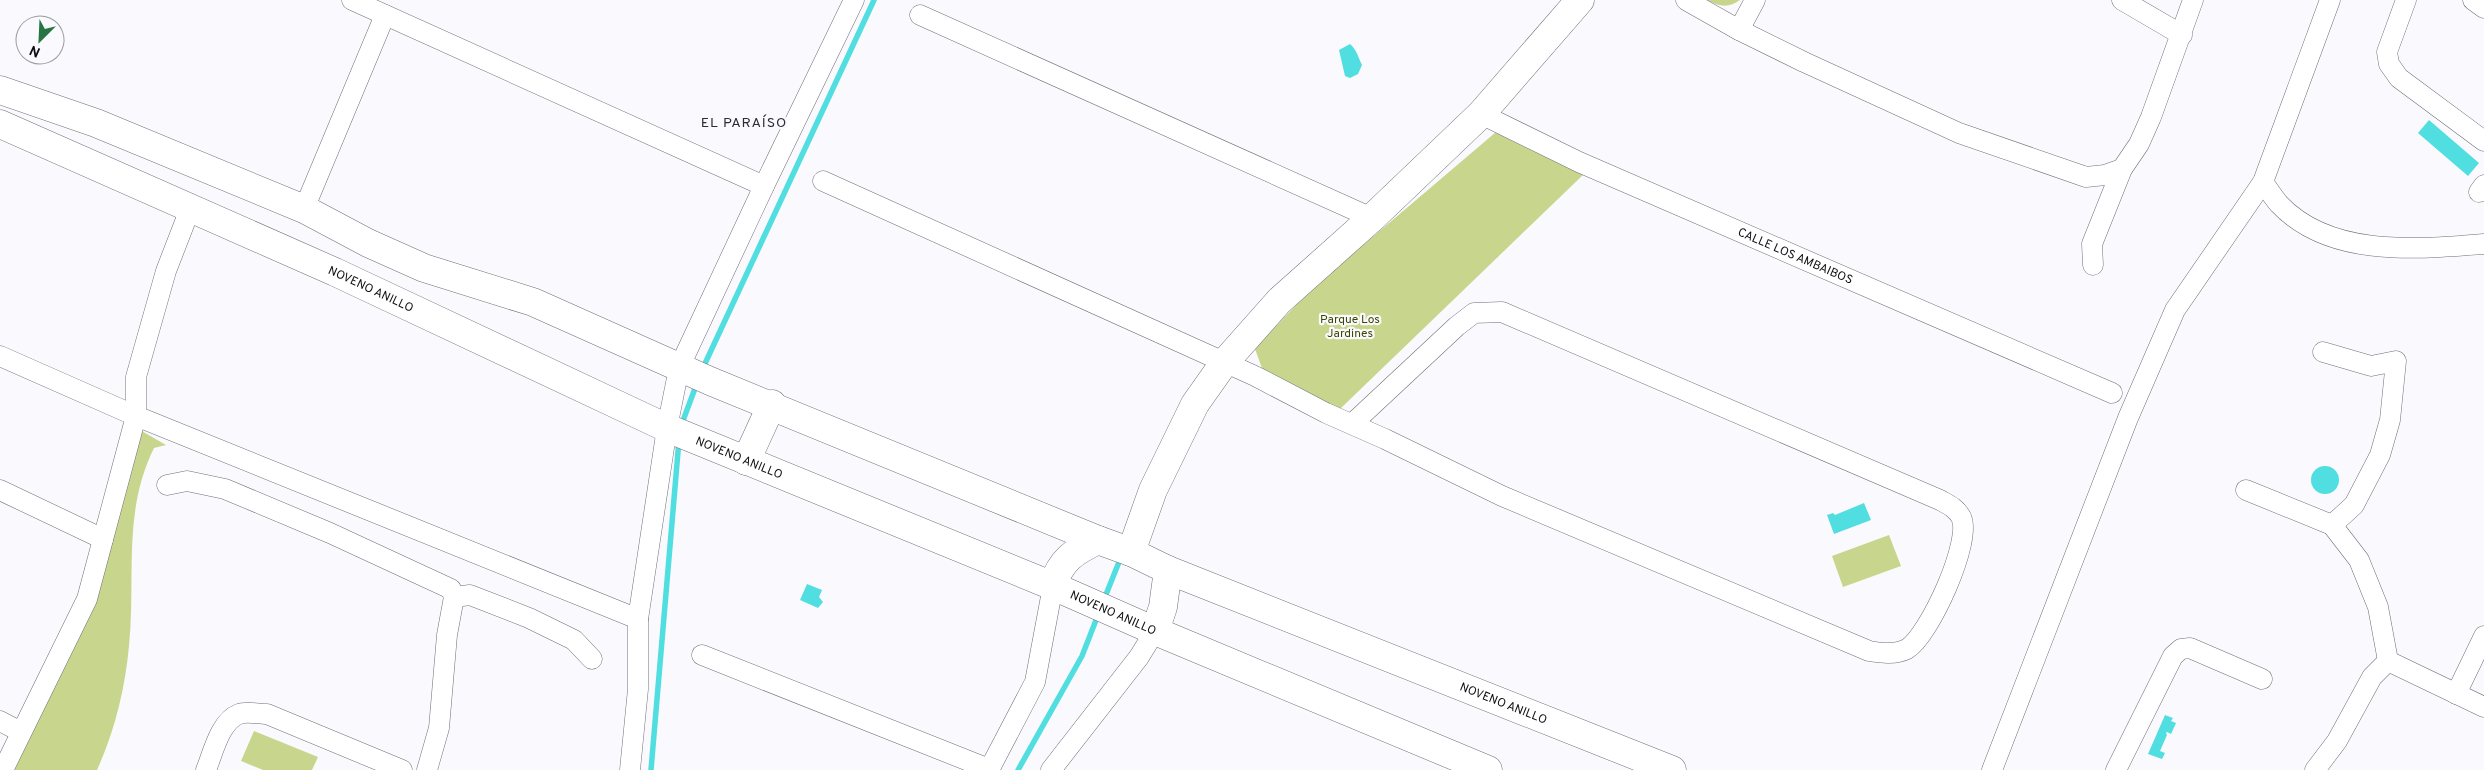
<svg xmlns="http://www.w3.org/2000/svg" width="2484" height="770" viewBox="0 0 2484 770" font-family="Overpass,sans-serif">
  <rect width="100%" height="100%" fill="#faf9fd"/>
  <path fill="#c7d68c" d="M1707,0H1740C1729,8 1720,7 1707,0Z
    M1496,132L1584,174L1340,409L1263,371L1255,349L1308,292Z
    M133,426L166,445L154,448C122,513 136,577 129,646C125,689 115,730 97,770H1L87,599Z
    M1889,535L1901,566L1843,587L1832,556Z
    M254,731L318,757L312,770H263L241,761Z"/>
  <path fill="#50dee1" d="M1350,44C1357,50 1358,57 1362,65L1358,74L1350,78L1345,76L1339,50Z
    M2429,120L2479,163L2468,176L2418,133Z
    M2311 480a14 14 0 1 1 28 0a14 14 0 1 1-28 0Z
    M1864,503L1871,520L1834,534L1827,515L1833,513L1835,515Z
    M807,584L822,590L819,597L823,602L818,608L800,600Z
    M2165,715L2173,718L2171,721L2176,723L2171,734L2167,732L2166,733L2167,735L2160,751L2165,753L2162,759L2148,754Z"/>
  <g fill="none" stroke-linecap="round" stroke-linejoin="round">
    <path stroke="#50dee1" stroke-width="5.5" d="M702,370L874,0
      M681,426L697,383
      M1103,602L1121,557
      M651,770L679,440
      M1018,770L1082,656L1098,615"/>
    <g stroke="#726f79" stroke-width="21">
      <g id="street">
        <path d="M352,0L764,186"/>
        <path d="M1686,0L1739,30L1804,62L1959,133L2086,177L2105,175L2122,169"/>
        <path d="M2122,0L2182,35"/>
        <path d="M2406,0L2387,52L2389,64L2399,78L2484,141"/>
        <path d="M2473,0L2484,8"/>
        <path d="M920,15L1372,218"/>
        <path d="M1739,30L1755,0"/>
        <path id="s1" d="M1481,114L1579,162L2112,393"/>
        <path d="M823,181L1255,376L1326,413L1385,439L1502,496L1869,651C1881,653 1895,655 1907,649C1929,636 1973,540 1961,517C1956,508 1949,505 1940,500L1502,312L1474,313L1457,326L1352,424"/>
        <path d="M2263,182C2268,189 2273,197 2279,204C2330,258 2417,249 2484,244"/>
        <path d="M2479,192L2484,185"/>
        <path d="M304,209L385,15"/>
        <path d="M2093,265L2092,244L2122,169L2139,144L2151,117L2193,0"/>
        <path d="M2323,352L2371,366L2396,361L2390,420L2380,455L2354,505L2332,525"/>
        <path d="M0,356L136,416L638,619"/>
        <path d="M167,485L187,481L225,489L330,533L451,589L454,597"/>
        <path d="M0,490L103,539"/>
        <path d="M2246,490L2332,525L2359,560L2378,607L2388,661"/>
        <path d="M702,655L989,769"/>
        <path d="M2388,661L2484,707"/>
        <path d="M2456,694L2484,636"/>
        <path d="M0,721L21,732"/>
        <path d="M3,770L87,599L136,416V377L166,271L190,209"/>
        <path d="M206,770C213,753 220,721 239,714C247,711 258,714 267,714L402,770"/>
        <path d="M427,770L439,728L447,635L454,597L470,595L529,618L574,640L592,659"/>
        <path d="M630,770L638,689V619L667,428L679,368L764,186L854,0"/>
        <path d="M989,770L1035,682L1053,586"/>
        <path d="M1051,770L1139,657L1155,631"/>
        <path d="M1992,770L2128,418L2175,310L2263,182L2330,0"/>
        <path d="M2116,770L2173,656L2181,649L2190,648L2262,679"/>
        <path d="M2315,770L2337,741L2372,677L2388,661"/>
      </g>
    </g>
    <g stroke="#726f79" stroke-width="29">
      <g id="secondary">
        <path d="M0,90L96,123L304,209L368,243L424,268L533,302L710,381L1098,540"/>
        <path id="s2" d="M0,124L335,272L667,428L1053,586L1155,631L1488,770"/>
        <path d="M746,461L772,404"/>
        <path d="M1131,552L1153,490L1195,404L1224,363L1279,301L1372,218L1481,114L1580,0"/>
        <path id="s3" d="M1168,570L1672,770"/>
        <path d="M1053,586C1060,560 1075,551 1098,540L1131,552L1168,570L1163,607L1155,631"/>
      </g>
    </g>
    <use href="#street" stroke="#fff" stroke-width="20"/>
    <use href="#secondary" stroke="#fff" stroke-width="28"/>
  </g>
  <g text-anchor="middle" stroke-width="4.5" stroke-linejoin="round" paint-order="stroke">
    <g font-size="12" fill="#0e0d11" stroke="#faf9fd">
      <text dy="4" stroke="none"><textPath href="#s1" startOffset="345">CALLE LOS AMBAIBOS</textPath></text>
      <text dy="4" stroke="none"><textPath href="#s2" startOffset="406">NOVENO ANILLO</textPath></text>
      <text dy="4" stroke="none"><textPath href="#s2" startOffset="811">NOVENO ANILLO</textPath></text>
      <text dy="4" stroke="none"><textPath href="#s2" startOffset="1216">NOVENO ANILLO</textPath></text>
      <text dy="4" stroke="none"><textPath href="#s3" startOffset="361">NOVENO ANILLO</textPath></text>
    </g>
    <g font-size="12" fill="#3e4700" stroke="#faf9fd">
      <text x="1350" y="323">Parque Los<tspan x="1350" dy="14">Jardines</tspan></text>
    </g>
    <g font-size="14" letter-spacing="1" fill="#2e2b33" stroke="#faf9fd">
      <text x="744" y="127">EL PARAÍSO</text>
    </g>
  </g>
  <g transform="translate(40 40) rotate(204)"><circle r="24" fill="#faf9fd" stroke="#9c9b9f"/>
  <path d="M0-4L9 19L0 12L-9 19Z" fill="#287544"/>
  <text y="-8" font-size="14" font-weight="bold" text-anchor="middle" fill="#0e0d11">N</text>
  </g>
</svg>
